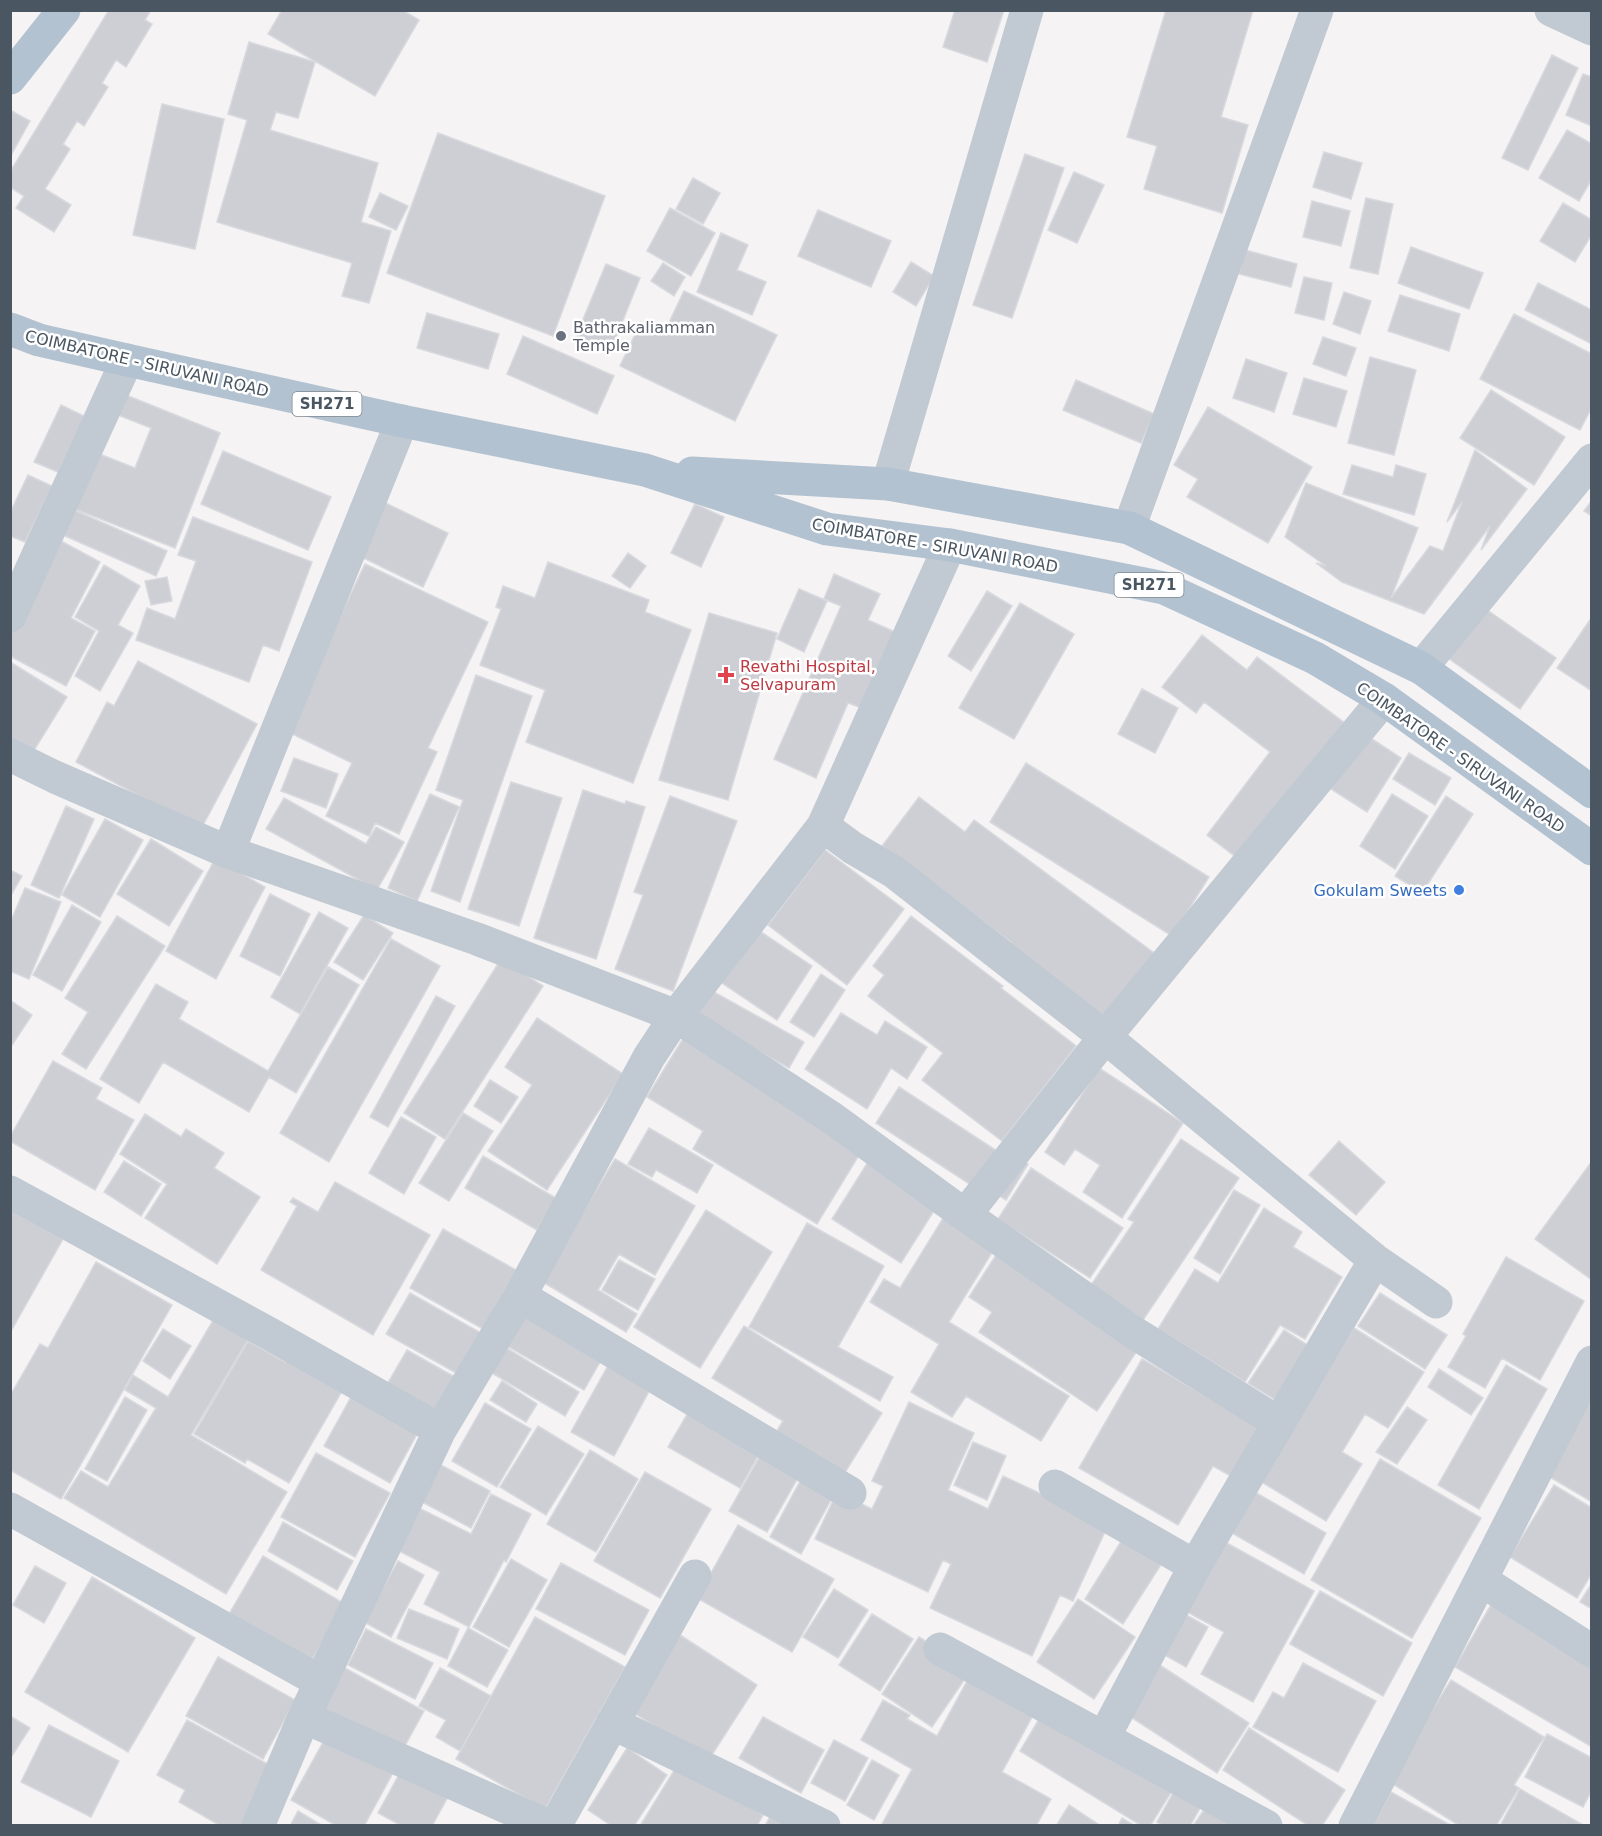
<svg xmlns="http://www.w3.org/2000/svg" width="1602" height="1836" viewBox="0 0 1602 1836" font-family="'DejaVu Sans',sans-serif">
  <rect width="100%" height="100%" fill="#f5f3f3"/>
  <path fill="#cdcfd5" stroke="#d7d9de" stroke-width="1.5" d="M109,10H151L145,20L152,24L126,67L116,60L102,83L108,87L84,126L77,121L63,144L70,149L45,189L71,205L54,232L16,208L24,196L10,187V172Z
    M282,10H402L419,20L375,96L268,34Z
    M955,10H1004L987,62L943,47Z
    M1166,10H1253L1221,117L1248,125L1222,213L1144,189L1157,146L1127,137Z
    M249,42L315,62L298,118L276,112L270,130L378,163L361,222L391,231L369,303L342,296L352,263L217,222L247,120L228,114Z
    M1552,55L1578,68L1528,170L1502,158Z
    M1583,74L1592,77V126L1566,115Z
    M162,104L224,119L195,249L133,235Z
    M10,110L30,121L10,157Z
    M1567,130L1592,144V179L1579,201L1539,178Z
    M438,133L605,196L553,336L387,273Z
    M1324,152L1362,163L1351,199L1313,187Z
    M1025,154L1064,168L1012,318L973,305Z
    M1074,172L1104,185L1077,243L1048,230Z
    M693,178L720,193L703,224L676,209Z
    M380,193L408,206L396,230L369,217Z
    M1366,198L1393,204L1378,274L1350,268Z
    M1312,201L1350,211L1341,246L1303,237Z
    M1563,203L1592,220V234L1575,262L1540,241Z
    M670,208L715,233L691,276L647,251Z
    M818,210L891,241L871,287L798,256Z
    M721,233L748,245L737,270L766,282L752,315L697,292Z
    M1411,247L1483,273L1469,309L1398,283Z
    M1245,250L1297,264L1291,287L1239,274Z
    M911,262L934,276L916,306L893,292Z
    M663,263L685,277L674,296L651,281Z
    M606,264L640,278L609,355L574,341Z
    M1304,277L1332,283L1324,320L1295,313Z
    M1538,283L1592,310V344L1525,310Z
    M684,291L777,335L735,421L620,366L641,322L664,333Z
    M1344,292L1371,301L1360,334L1333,324Z
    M1400,295L1460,314L1449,351L1388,331Z
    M427,313L499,334L488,369L417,348Z
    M1514,314L1592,354V407L1580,430L1480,379Z
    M523,336L614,376L597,414L507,374Z
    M1323,337L1356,348L1346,376L1313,364Z
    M1370,357L1416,370L1394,455L1348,443Z
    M1246,359L1287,373L1274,412L1233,398Z
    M1304,378L1347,391L1336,427L1293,414Z
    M1076,380L1154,414L1141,443L1063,410Z
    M1491,390L1565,437L1534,485L1460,438Z
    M121,393L220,433L175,548L75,509L97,453L135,468L151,428L113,413Z
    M61,405L84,416L58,472L34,462Z
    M1208,407L1312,467L1268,543L1187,497L1198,479L1174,465Z
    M1475,450L1527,489L1481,550L1490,526L1424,614L1342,582L1316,563L1326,566L1285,537L1306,483L1418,528L1391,598L1430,546L1443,551L1462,502L1447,522Z
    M223,451L331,497L308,550L201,504Z
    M1352,465L1393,477L1396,465L1426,474L1414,515L1343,494Z
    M28,475L52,486L25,542L10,536V513Z
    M377,499L448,533L423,587L351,552Z
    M1592,500V516L1584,511Z
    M695,504L724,517L701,567L671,553Z
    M74,510L167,551L156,576L63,535Z
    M193,517L312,562L279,651L263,645L249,682L136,640L147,608L175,619L196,561L178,555Z
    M61,541L100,562L71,618L95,631L66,686L10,656V636Z
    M628,553L646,566L630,588L612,576Z
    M548,562L649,600L645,612L691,630L633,783L526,742L545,690L480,665L501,609L496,607L503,586L535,598Z
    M365,564L488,622L428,748L437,752L399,834L375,823L369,836L326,816L352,763L286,731Z
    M104,565L140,586L118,625L133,633L100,691L75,676L99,631L75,617Z
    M834,574L880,594L868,620L895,632L862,708L848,703L816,778L774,759L841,606L824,599Z
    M167,577L172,601L151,605L145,581Z
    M799,589L827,601L804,652L777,639Z
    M987,591L1012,606L971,671L948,656Z
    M1020,603L1074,634L1014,739L959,708Z
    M1483,607L1556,658L1520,709L1448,658Z
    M709,613L777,633L728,800L659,780Z
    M1592,617V691L1557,668Z
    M1202,635L1247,670L1257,657L1350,727L1245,864L1207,835L1270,752L1204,702L1196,713L1162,687Z
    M138,661L257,724L201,829L76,762L107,702L114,706Z
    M10,662L67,697L33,752L10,739Z
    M476,675L532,696L460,902L431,891L463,800L436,790Z
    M1142,689L1178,708L1155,753L1118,734Z
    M1366,735L1401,758L1367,812L1331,789Z
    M1409,753L1451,778L1435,805L1393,779Z
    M294,758L338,774L326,808L281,791Z
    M1026,763L1209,877L1172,936L990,822Z
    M511,782L562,798L519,926L468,909Z
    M583,790L625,804L626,801L645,807L596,959L534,938Z
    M430,794L459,807L417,901L388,888Z
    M1392,794L1428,816L1395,869L1360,846Z
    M670,796L737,821L673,991L615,969L643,895L634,892Z
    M1446,796L1473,814L1422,893L1395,876Z
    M919,797L965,832L974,820L1154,953L1106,1018L1009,947L1012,943L882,846Z
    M284,798L366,844L376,827L404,842L377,890L266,829Z
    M66,806L94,819L59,898L31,885Z
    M105,819L143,840L100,917L62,895Z
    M151,839L203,871L169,926L117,894Z
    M825,850L904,909L847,985L768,925Z
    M215,859L265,887L216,979L166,951Z
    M10,870L22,876L10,897Z
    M25,888L61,902L29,979L10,971V923Z
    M270,894L310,914L280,976L240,956Z
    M72,905L101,922L62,991L33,975Z
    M319,912L348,928L300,1014L271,997Z
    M364,915L393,933L363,980L334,962Z
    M117,916L165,946L86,1069L62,1054L88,1012L65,998Z
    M911,916L1003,986L1001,988L1076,1046L1002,1141L922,1080L943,1053L868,996L884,975L873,966Z
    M755,928L812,966L777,1020L719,981Z
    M391,939L440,966L329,1162L280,1133Z
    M501,959L543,986L445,1139L404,1113Z
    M328,967L359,985L296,1093L269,1077L249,1112L163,1062L139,1103L100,1079L156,984L188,1002L179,1019L268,1071Z
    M821,974L845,990L814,1037L790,1022Z
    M712,991L804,1042L789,1068L697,1017Z
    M436,996L455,1006L388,1127L370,1117Z
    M10,1000L32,1015L10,1048Z
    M841,1013L877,1035L885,1021L927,1047L907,1079L891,1068L867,1109L805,1069Z
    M537,1018L623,1074L547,1190L488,1151L532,1085L505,1067Z
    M684,1037L864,1147L817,1224L693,1149L703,1131L647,1097Z
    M53,1061L102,1088L96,1099L134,1120L95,1190L10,1141V1137Z
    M1099,1068L1183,1123L1122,1218L1083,1192L1100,1165L1075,1149L1064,1165L1045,1152Z
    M490,1080L518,1097L501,1123L474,1106Z
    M899,1087L997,1151L974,1187L876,1123Z
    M463,1113L493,1131L449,1201L419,1183Z
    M145,1114L181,1137L186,1129L224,1153L214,1168L260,1197L217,1264L145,1218L167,1184L120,1154Z
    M401,1117L436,1137L404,1194L369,1173Z
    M649,1128L713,1165L697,1193L656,1170L652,1177L628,1164Z
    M1181,1139L1239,1178L1143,1320L1091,1285L1134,1222L1128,1219Z
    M1339,1141L1385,1182L1356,1215L1309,1175Z
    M483,1156L556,1198L537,1230L465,1188Z
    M1015,1156L1028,1164L1006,1200L993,1192Z
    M615,1159L695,1206L655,1275L619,1254L598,1290L637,1314L626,1332L541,1281Z
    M124,1161L161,1184L141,1216L104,1192Z
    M1592,1161V1280L1535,1239Z
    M868,1162L937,1206L901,1263L832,1219Z
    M1031,1168L1123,1228L1090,1278L998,1219Z
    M335,1182L430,1235L373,1335L261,1270L297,1206L290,1202L293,1198L318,1212Z
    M1234,1190L1260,1205L1220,1274L1194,1258Z
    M1264,1208L1302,1232L1293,1247L1342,1277L1305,1339L1280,1325L1245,1382L1158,1329L1195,1269L1218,1283Z
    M10,1210L63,1239L10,1333Z
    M706,1210L772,1252L700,1368L634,1327Z
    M945,1215L996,1246L949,1322L1069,1396L1041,1441L966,1396L952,1417L911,1392L939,1344L870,1302L884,1279L900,1288Z
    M807,1223L884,1266L838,1347L893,1377L880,1401L749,1327Z
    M443,1229L516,1270L483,1329L410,1288Z
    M996,1255L1137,1351L1097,1411L979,1332L992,1312L969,1297Z
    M1506,1257L1584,1301L1540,1380L1502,1358L1485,1388L1448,1367L1466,1336L1463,1334Z
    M619,1260L655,1279L638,1310L602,1290Z
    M96,1262L172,1305L61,1499L10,1470V1396L40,1344L48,1348Z
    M410,1293L481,1333L458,1374L386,1334Z
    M1380,1293L1447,1335L1425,1369L1358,1326Z
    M527,1311L604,1355L584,1390L507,1346Z
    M215,1317L249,1338L191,1435L287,1492L226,1594L64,1498L81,1471L108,1487L156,1408L125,1390L133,1375L168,1397Z
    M744,1326L882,1413L841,1479L773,1437L783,1421L712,1378Z
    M1354,1328L1424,1372L1388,1428L1365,1414L1342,1452L1362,1464L1326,1521L1260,1481Z
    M163,1329L191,1346L170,1379L143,1361Z
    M1284,1330L1312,1348L1277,1401L1248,1383Z
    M248,1341L285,1362L290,1353L345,1386L289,1483L247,1459L245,1463L194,1434Z
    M505,1347L579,1392L565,1416L490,1372Z
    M407,1350L455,1377L431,1421L382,1393Z
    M1142,1359L1263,1429L1234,1478L1213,1466L1178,1525L1079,1468Z
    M610,1362L653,1384L614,1456L571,1432Z
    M1506,1365L1547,1389L1479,1509L1438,1485Z
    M1439,1369L1483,1398L1471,1415L1428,1387Z
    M502,1381L537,1404L526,1422L490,1400Z
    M356,1388L422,1425L390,1483L324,1446Z
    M1592,1392V1502L1543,1473Z
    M125,1397L147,1410L107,1481L85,1469Z
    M909,1402L974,1433L948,1490L988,1509L1003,1476L1108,1525L1073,1601L1060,1595L1032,1656L930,1608L951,1564L943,1560L928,1592L815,1539L837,1492L872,1509L883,1486L872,1481Z
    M485,1403L531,1429L497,1487L452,1461Z
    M692,1406L763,1447L740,1488L668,1447Z
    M1407,1407L1427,1420L1397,1464L1376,1452Z
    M538,1426L584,1454L546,1515L500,1487Z
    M973,1442L1006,1456L987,1500L954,1485Z
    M765,1447L803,1469L767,1532L729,1511Z
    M590,1450L638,1479L596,1552L547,1524Z
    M316,1453L390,1493L355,1557L281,1517Z
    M1380,1459L1481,1518L1412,1638L1311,1580Z
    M439,1464L490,1491L471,1528L420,1501Z
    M645,1472L711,1509L660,1598L594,1561Z
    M805,1472L837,1489L801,1554L770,1537Z
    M1554,1485L1592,1508V1573L1577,1598L1510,1557Z
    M1253,1491L1326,1533L1304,1574L1230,1532Z
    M491,1494L531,1514L506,1562L504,1560L469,1627L424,1604L440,1572L397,1550L419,1508L471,1534Z
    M283,1522L353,1561L337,1590L268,1551Z
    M738,1525L834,1579L792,1652L697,1598Z
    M1125,1535L1164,1560L1123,1624L1085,1599Z
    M1225,1542L1314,1591L1253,1702L1201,1674L1224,1632L1187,1612Z
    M263,1556L345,1604L310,1663L229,1614Z
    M511,1559L547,1580L509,1647L473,1627Z
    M398,1561L424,1575L391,1637L364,1622Z
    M561,1563L649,1610L625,1655L536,1609Z
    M35,1566L66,1583L44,1623L13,1605Z
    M92,1577L195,1638L128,1752L25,1692Z
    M1592,1583V1609L1580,1602Z
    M834,1589L868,1610L838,1658L803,1637Z
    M1320,1591L1412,1643L1383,1696L1290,1644Z
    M1078,1599L1135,1637L1094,1699L1037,1662Z
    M1492,1603L1592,1662V1747L1455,1667Z
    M409,1609L459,1629L447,1659L397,1638Z
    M1181,1612L1208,1627L1186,1667L1159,1652Z
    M872,1614L913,1639L880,1691L839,1665Z
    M535,1617L625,1667L545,1809L456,1759Z
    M468,1628L508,1650L487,1687L448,1666Z
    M366,1629L433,1663L415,1699L348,1665Z
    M680,1635L757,1685L708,1761L631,1711Z
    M919,1637L971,1670L932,1727L882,1694Z
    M218,1657L295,1700L263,1759L186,1716Z
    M1155,1662L1249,1723L1217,1773L1123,1712Z
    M1303,1663L1376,1701L1338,1772L1253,1727L1273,1692L1284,1698Z
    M343,1667L424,1711L401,1753L321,1708Z
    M440,1668L491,1696L460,1751L436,1737L446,1720L419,1706Z
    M972,1672L1037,1708L1002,1772L1051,1799L1036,1826H881L912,1769L861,1740L883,1700L910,1715L907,1719L937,1736Z
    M1451,1680L1544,1737L1514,1785L1519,1788L1496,1826H1460L1388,1781Z
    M1045,1709L1175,1786L1150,1826H1142L1020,1751Z
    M10,1716L30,1728L10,1759Z
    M763,1717L824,1750L801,1793L739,1758Z
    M187,1720L275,1768L243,1826H221L179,1802L185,1790L157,1775Z
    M49,1725L119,1761L91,1817L21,1782Z
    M1249,1728L1345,1790L1322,1826H1309L1223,1770Z
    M1547,1734L1592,1758V1790L1583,1807L1525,1777Z
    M326,1737L394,1771L364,1826H337L291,1800Z
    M834,1740L868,1758L845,1801L811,1783Z
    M627,1748L667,1775L634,1826H612L588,1810Z
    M872,1760L899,1775L874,1820L847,1805Z
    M678,1764L763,1815L757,1826H640Z
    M402,1769L449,1795L432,1826H402L378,1813Z
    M1178,1784L1205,1799L1190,1826H1163L1157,1822Z
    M1520,1789L1585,1826H1500Z
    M1391,1792L1452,1826H1373Z
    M1212,1798L1253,1826H1193Z
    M1069,1805L1101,1826H1056Z
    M775,1807L810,1826H765Z
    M298,1811L323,1826H290Z
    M1122,1818L1135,1826H1118Z"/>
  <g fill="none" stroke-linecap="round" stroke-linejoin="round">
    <path stroke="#c1cad2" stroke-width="33" d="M1551,10L1592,29
      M888,484L1027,10
      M1129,528L1317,10
      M10,616L127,360
      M1421,668L1592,460
      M10,755L55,777L228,852L477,939L676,1016L832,1118L965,1215L1133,1332L1279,1423L1375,1260
      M823,826L950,545
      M228,852L402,421
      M10,1192L270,1334L440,1430
      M965,1215L1105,1037L1375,1260L1436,1302
      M520,1296L850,1493
      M1055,1486L1195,1566L1104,1737
      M10,1509L321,1682
      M1195,1566L1279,1423
      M1481,1580L1592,1651
      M940,1649L1266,1826
      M304,1717L440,1430L520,1296L649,1057L676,1016L823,826L853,848L894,872L1105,1037L1384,699
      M612,1723L824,1826
      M258,1826L304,1717L549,1826
      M555,1826L695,1576
      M1355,1826L1592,1362"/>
    <path stroke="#b3c2d1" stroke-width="33" d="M10,78L64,10
      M10,329L39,340L127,360L402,421L645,470L827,529L950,545L1164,588L1315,658L1384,699L1592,849
      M692,473L888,484L1129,528L1421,668L1592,792"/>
  </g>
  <circle fill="#6b7280" stroke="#fff" stroke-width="2" cx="561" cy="336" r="6"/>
  <path fill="#e0444e" stroke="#fff" stroke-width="2" d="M723 666h6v6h6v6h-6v6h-6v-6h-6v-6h6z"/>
  <circle fill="#3f7fe0" stroke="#fff" stroke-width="2" cx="1459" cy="890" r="6"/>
  <g text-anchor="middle" stroke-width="5" stroke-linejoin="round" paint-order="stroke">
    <g fill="#fff" stroke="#808990" stroke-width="1.5">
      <rect x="292.5" y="392" width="69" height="24" rx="4.5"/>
      <rect x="1114.5" y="573" width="69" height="24" rx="4.5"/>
    </g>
    <g font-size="15" font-weight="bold" fill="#4a5661">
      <text x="327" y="409">SH271</text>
      <text x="1149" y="590">SH271</text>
    </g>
    <g font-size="16" fill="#5b616d" stroke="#fff" text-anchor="start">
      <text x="573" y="333">Bathrakaliamman<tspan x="573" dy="18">Temple</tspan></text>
    </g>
    <g font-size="16" fill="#4a5661" stroke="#fff">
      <text transform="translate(147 363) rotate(13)" y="6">COIMBATORE - SIRUVANI ROAD</text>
      <text transform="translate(935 545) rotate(10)" y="6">COIMBATORE - SIRUVANI ROAD</text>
      <text transform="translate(1461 757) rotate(35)" y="6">COIMBATORE - SIRUVANI ROAD</text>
    </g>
    <g font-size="16" fill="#be3a42" stroke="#fff" text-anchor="start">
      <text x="740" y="672">Revathi Hospital,<tspan x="740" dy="18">Selvapuram</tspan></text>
    </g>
    <g font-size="16" fill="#366cbe" stroke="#fff" text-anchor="end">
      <text x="1447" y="896">Gokulam Sweets</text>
    </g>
  </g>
  <rect width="1602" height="1836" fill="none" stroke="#4a5661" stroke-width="24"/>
</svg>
